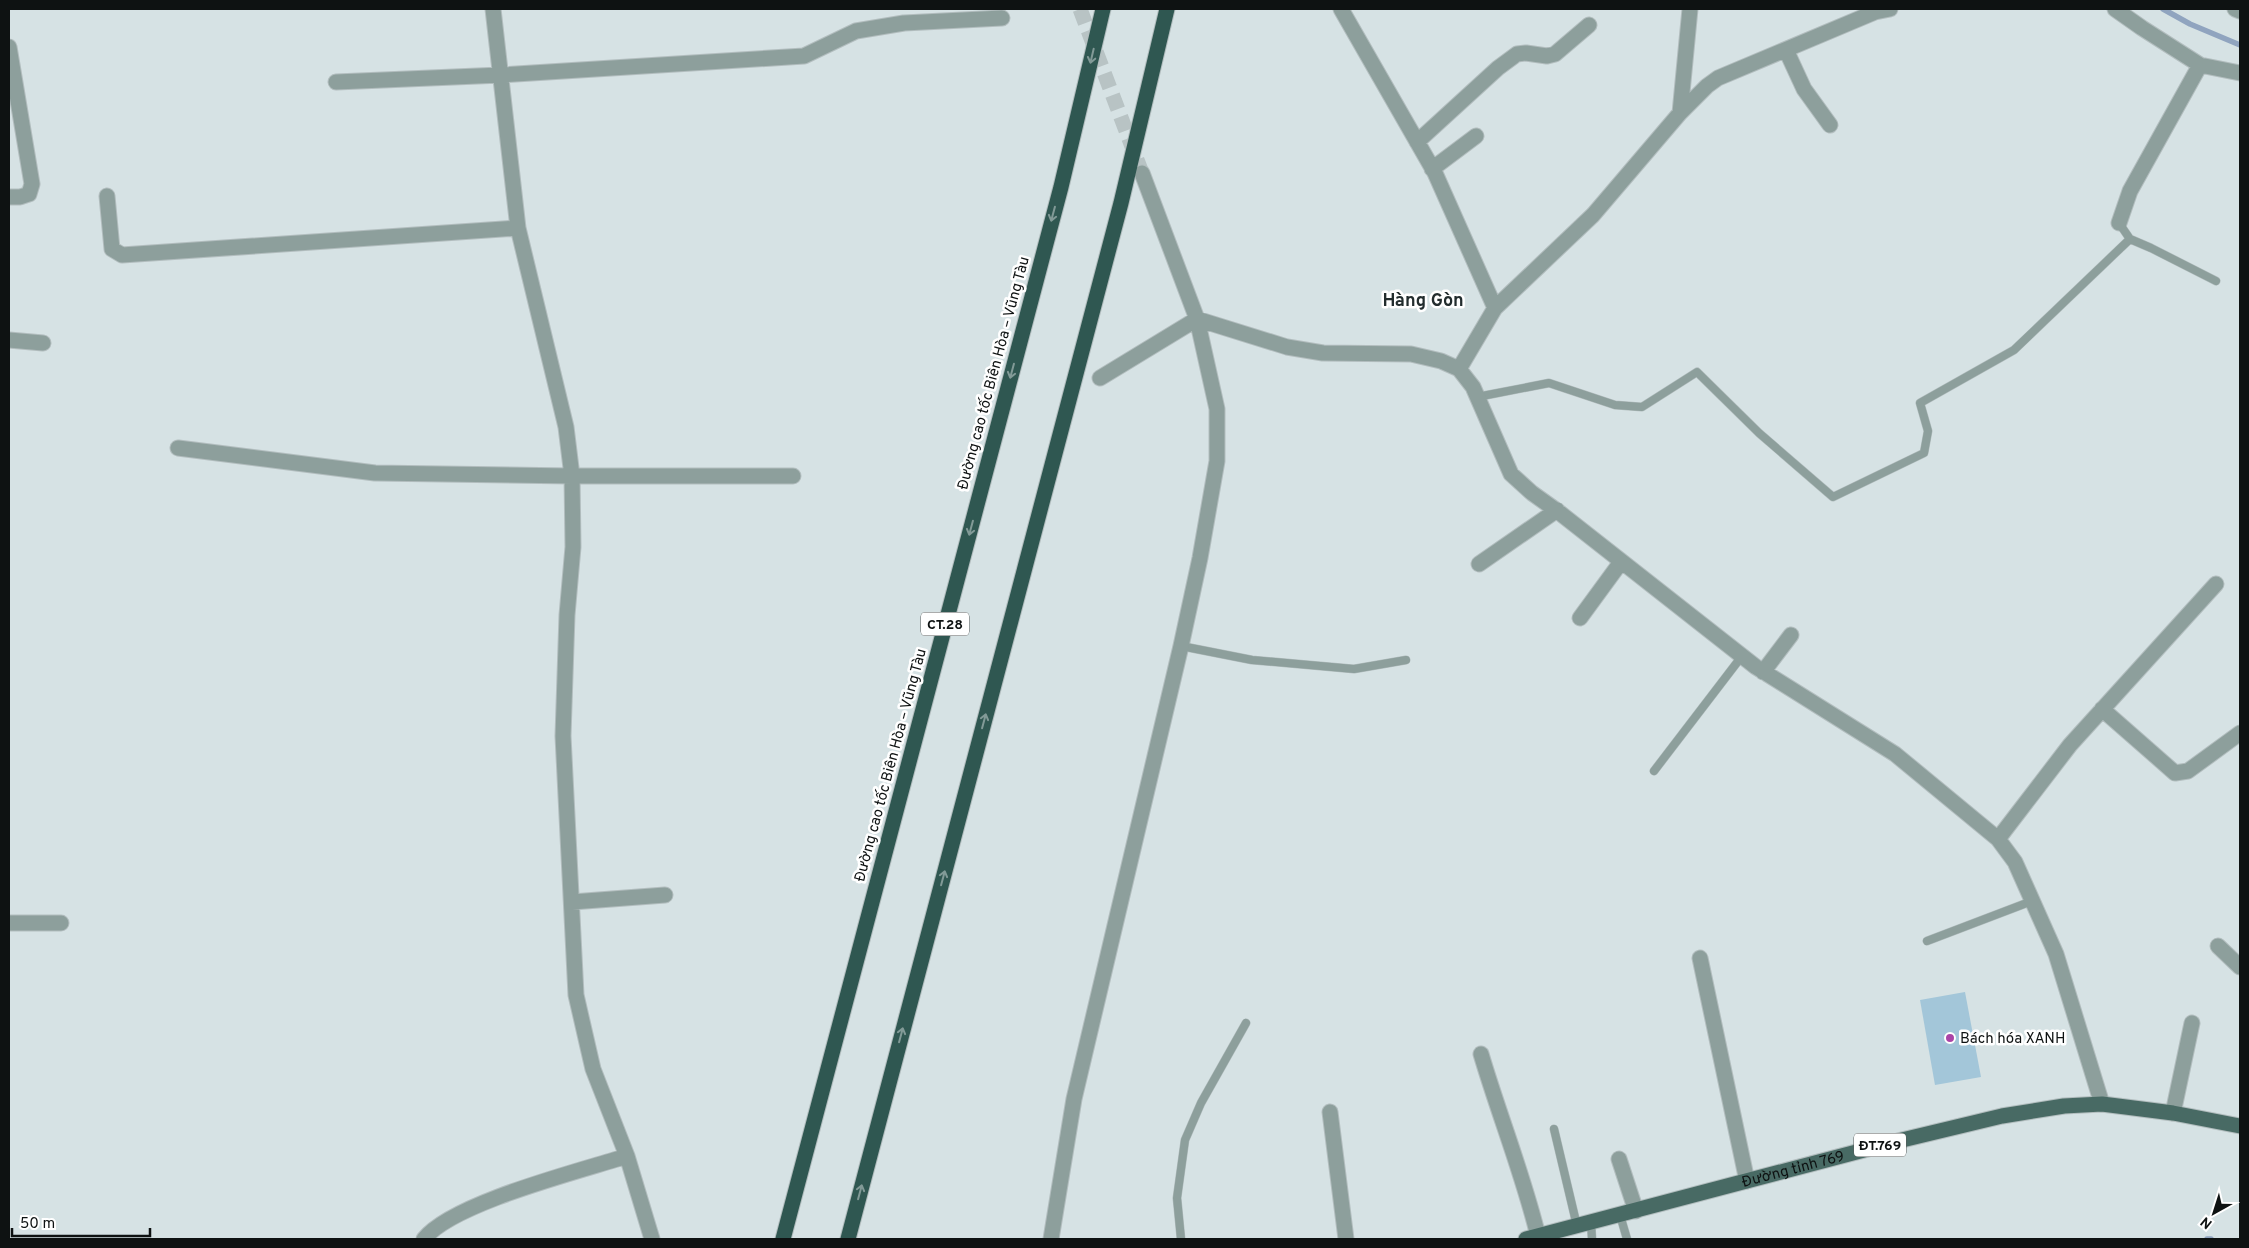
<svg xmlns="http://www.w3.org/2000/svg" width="2249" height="1248" viewBox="0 0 2249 1248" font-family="Overpass,sans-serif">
  <rect width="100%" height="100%" fill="#d6e2e4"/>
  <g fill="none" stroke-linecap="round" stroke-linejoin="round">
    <path stroke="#90a4bf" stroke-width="5.5" d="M2163,9L2190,24L2240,45
      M2207,1239H2211"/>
  </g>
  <path fill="#a3c6d9" d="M1965,992L1981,1077L1935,1085L1920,1000Z"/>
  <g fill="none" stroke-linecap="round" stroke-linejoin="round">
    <path stroke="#b8c3c4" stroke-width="15" stroke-dasharray="15 8" stroke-linecap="butt" d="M1080,9L1142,173"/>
    <g stroke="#b2bdbe" stroke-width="9">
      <path id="lane" d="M2130,239L2151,248L2216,281
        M1477,397L1549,383L1615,405L1642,407L1697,372L1759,433L1833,497L1924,453L1928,431L1920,403L2014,350L2130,239L2119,223
        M1181,646L1252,660L1354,669L1406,660
        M1654,771L1742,656
        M1927,941L2032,901
        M1554,1129L1577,1226
        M1620,1215L1627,1239
        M1591,1223L1592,1239
        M1181,1239L1177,1198L1185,1140L1201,1103L1246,1023"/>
    </g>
    <g stroke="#b2bdbe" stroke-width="17">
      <path id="street" d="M493,9L518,228L566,427L572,476L573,547L567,615L563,736L576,995L593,1069L627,1156L652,1239
        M1341,9L1435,173L1495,308
        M2115,9L2142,28L2200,65L2240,73
        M2235,9L2240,11
        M9,47L32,184L29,194L20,197H9
        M1786,50L1804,89L1830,125
        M336,82L501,75L804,56L856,31L904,23L1002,18
        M1680,113L1690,9
        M1417,142L1498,68L1517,54L1526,53L1547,56L1555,54L1589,25
        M1432,169L1476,136
        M107,196L112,249L122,255L518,228
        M2119,223L2130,191L2200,65
        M9,340L43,343
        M1459,369L1495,308L1593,215L1680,113L1707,86L1718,78L1875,12L1890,9
        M1100,378L1197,319L1287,347L1323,353L1411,354L1441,361L1459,369L1473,387L1511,474L1532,493L1560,513L1756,667L1895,754L1998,839L2015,862L2056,954L2102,1104
        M178,448L375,473L572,476H793
        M1479,564L1557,510
        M1580,618L1621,562
        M1763,672L1791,635
        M2102,709L2175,773L2188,771L2240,733
        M1998,839L2070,745L2216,584
        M572,902L665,895
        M9,923H61
        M2218,946L2240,967
        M1700,958L1747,1181
        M1481,1054C1499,1115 1523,1174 1538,1236
        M1330,1112L1346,1239
        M2173,1113L2192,1023
        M1619,1159L1636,1211
        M424,1239C452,1203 580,1171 627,1156
        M1051,1239L1074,1099L1181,646L1200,558L1217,461V409L1197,319L1142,173"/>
    </g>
    <g stroke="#b2bdbe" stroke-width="17">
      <g id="primary">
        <path id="s1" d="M1526,1239L1902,1140L2002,1116L2064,1106L2102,1104L2173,1113L2240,1126"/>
      </g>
    </g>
    <g stroke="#b2bdbe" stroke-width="17">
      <path id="highway" d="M783,1239L1061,187L1103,9
        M848,1239L1121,203L1167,9"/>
    </g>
    <use href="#lane" stroke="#8d9f9c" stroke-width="8"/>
    <use href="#street" stroke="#8d9f9c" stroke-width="15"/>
    <use href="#primary" stroke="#486a64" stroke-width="15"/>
    <use href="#highway" stroke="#2f5751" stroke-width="15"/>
  </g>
  <defs><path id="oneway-shaft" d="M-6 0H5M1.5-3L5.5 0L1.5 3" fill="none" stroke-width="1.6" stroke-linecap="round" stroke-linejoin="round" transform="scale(1.25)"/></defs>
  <g stroke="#829a97">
    <use href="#oneway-shaft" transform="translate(1092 56) rotate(103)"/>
    <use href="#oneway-shaft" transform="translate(1053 214) rotate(105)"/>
    <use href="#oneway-shaft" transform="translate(1012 371) rotate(105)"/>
    <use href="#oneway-shaft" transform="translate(971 528) rotate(105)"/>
    <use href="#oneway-shaft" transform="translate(984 721) rotate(-75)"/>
    <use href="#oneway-shaft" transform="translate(943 878) rotate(-75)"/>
    <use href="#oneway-shaft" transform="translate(901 1035) rotate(-75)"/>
    <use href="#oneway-shaft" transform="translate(860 1192) rotate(-75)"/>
  </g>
  <circle fill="#ab44a7" stroke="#fff" stroke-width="2" cx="1950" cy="1038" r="5"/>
  <g text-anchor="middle" stroke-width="5" stroke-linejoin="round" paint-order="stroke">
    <g fill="#fff" stroke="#565959" stroke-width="1">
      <rect x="921" y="612.5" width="48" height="23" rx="4"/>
      <rect x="1854" y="1133.5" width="52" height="23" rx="4"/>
    </g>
    <g font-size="14" font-weight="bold" fill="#0e1212">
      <text x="945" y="629">CT.28</text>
      <text x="1880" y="1150">ĐT.769</text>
    </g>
    <g font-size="15" fill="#0e1212" stroke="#fff">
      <text transform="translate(993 373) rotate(-75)" y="5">Đường cao tốc Biên Hòa – Vũng Tàu</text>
      <text transform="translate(890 765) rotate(-75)" y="5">Đường cao tốc Biên Hòa – Vũng Tàu</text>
      <text dy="5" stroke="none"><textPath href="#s1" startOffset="276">Đường tỉnh 769</textPath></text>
    </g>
    <g font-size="15" fill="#0e1212" stroke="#fff" text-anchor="start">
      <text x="1960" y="1043">Bách hóa XANH</text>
    </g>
    <g font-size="18" font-weight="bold" fill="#232d2e" stroke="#fff">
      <text x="1423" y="306">Hàng Gòn</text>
    </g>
  </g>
  <rect width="2249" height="1248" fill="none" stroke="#0e1212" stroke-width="20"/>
  <g transform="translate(2214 1213) rotate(219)" stroke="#ffffff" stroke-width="4" paint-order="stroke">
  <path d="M0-4L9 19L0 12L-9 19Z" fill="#0e1212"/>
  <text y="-8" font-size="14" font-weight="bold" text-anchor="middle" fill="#0e1212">N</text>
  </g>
  <path d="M12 1228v8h138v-8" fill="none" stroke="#0e1212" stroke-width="2.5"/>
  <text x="20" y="1228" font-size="15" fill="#0e1212" stroke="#ffffff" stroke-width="4" paint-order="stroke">50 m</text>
</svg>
